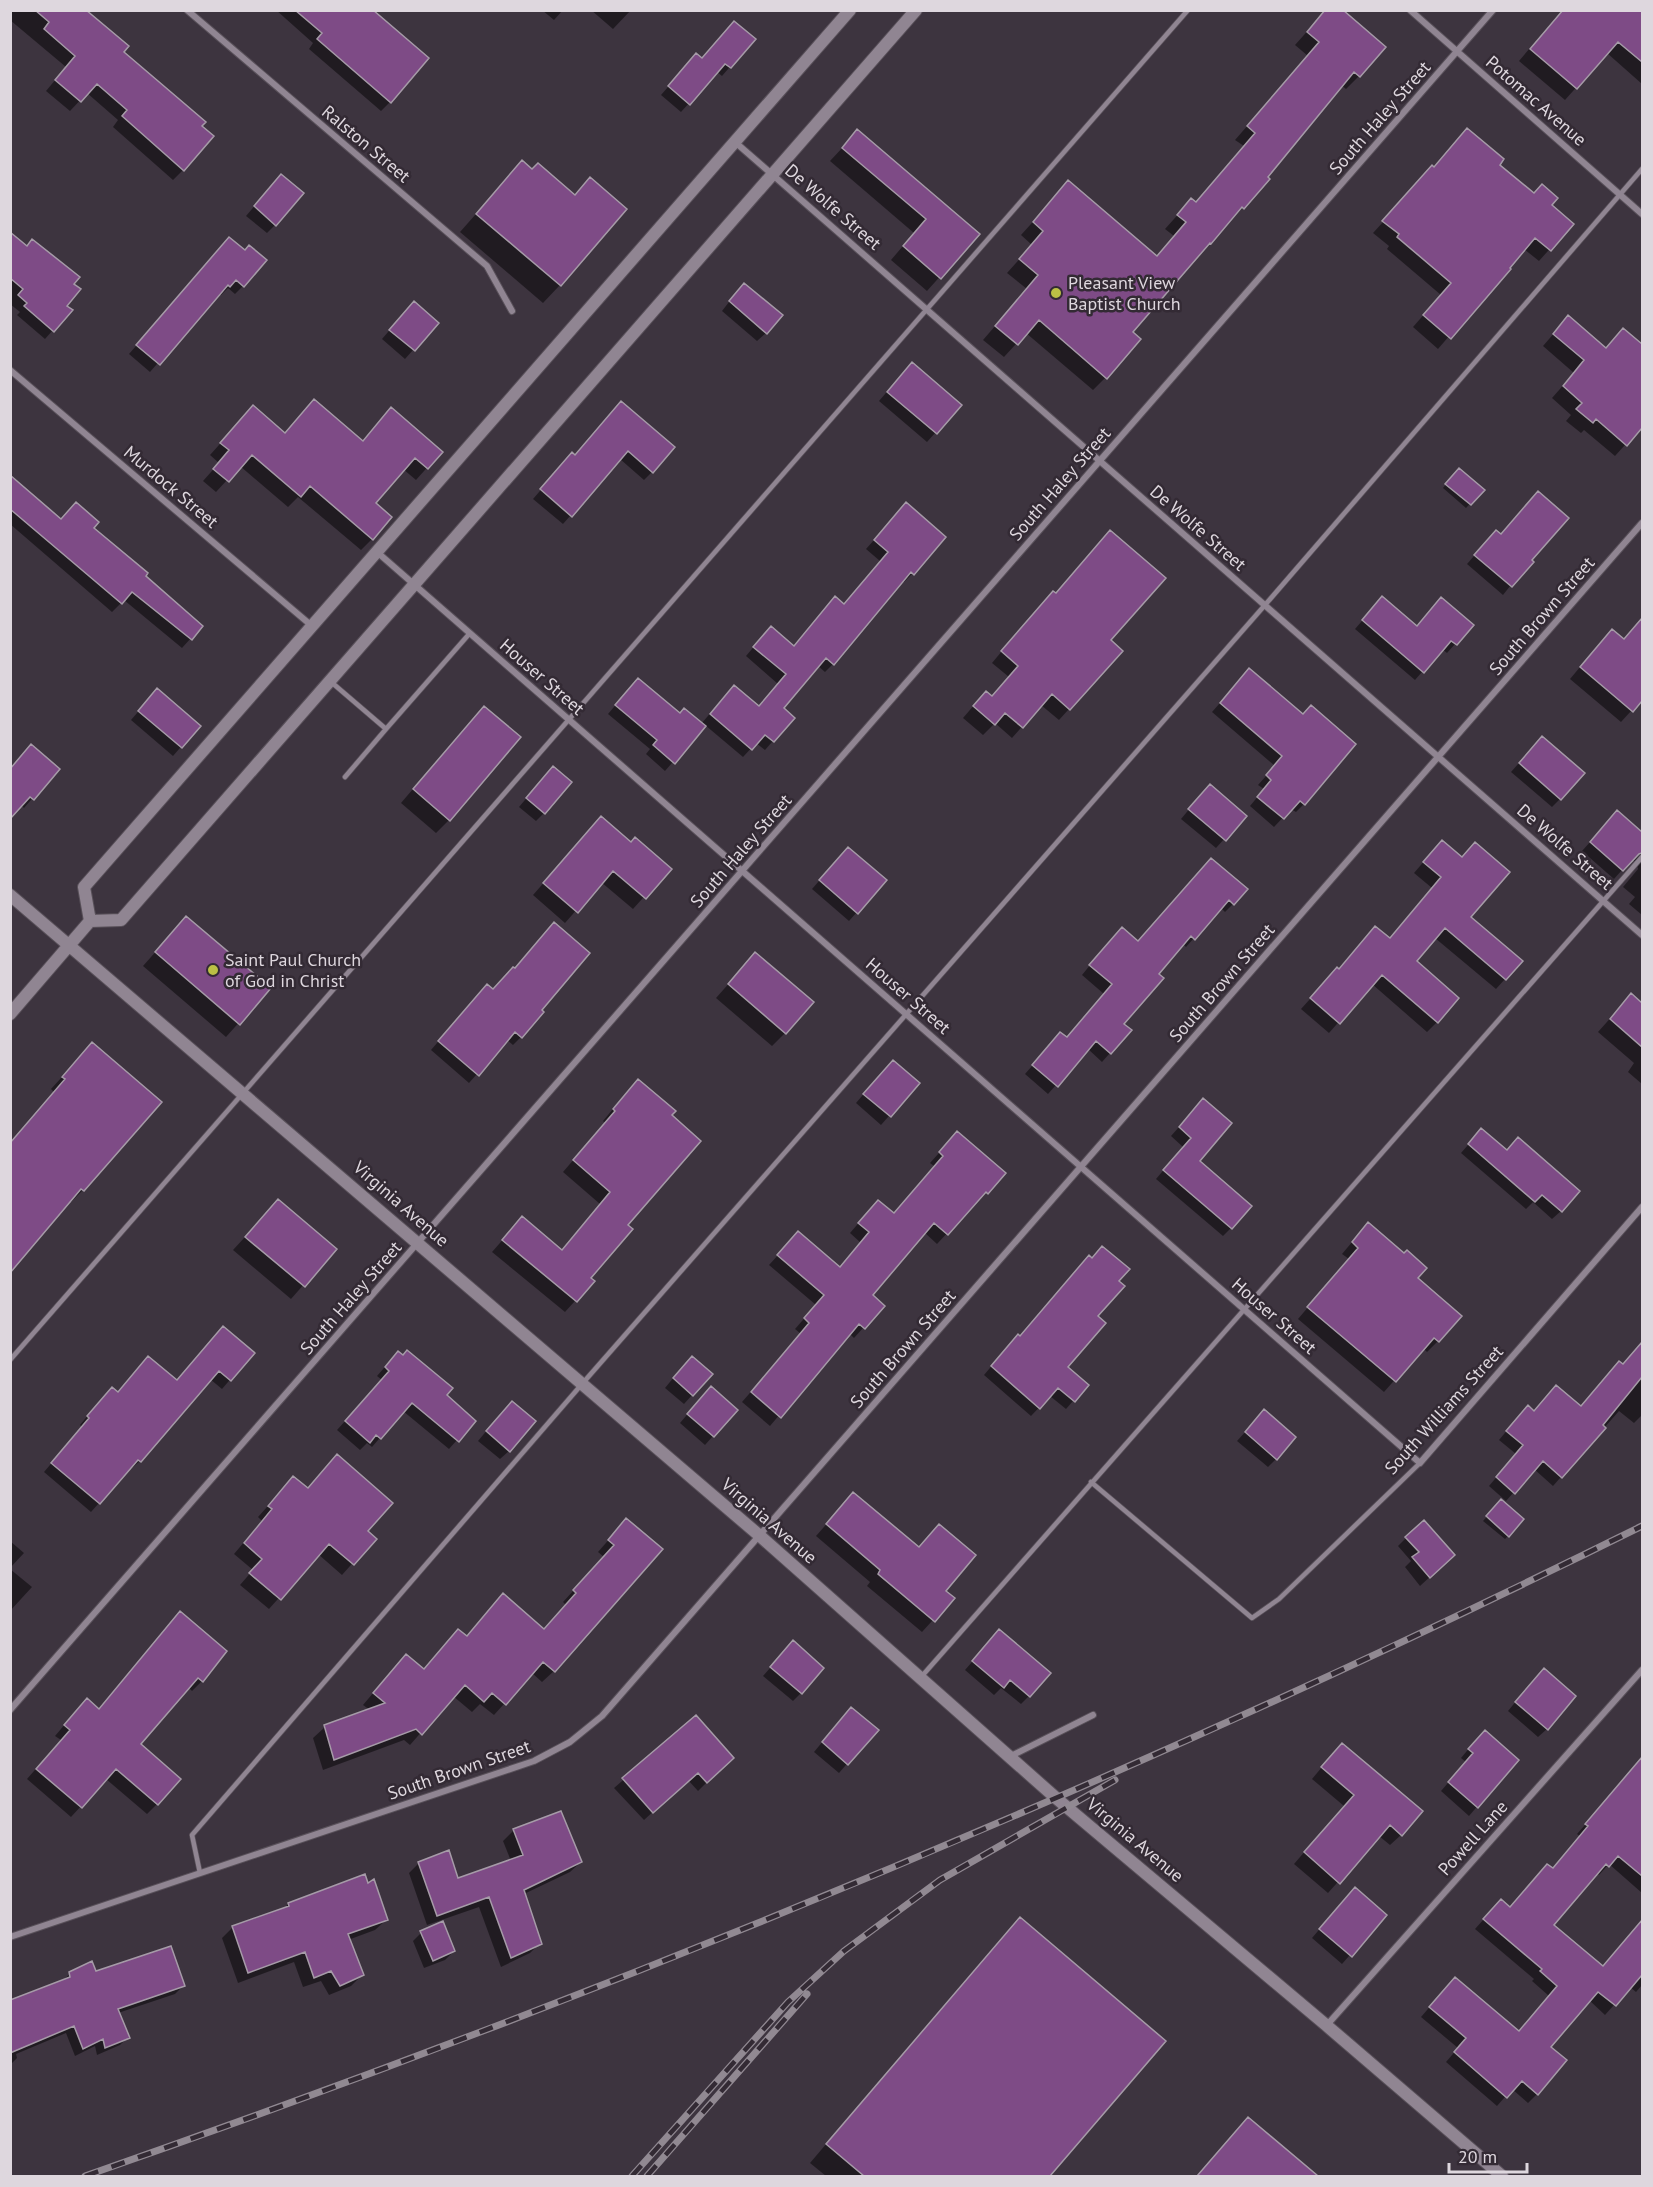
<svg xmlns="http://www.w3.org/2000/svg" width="1653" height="2187" viewBox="0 0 1653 2187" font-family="'PT Sans',sans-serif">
  <rect width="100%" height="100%" fill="#3d343f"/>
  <path fill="#0007" d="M10,10H85L122,52L183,170L173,180L113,127L118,120L87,93L70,111L46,91L66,67L10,20Z
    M276,10H372L390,102L381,111L309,49L313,43Z
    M542,10H563L554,20Z
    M591,10H631L613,29Z
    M1562,10H1642V84L1607,53L1565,100L1519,61Z
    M1320,17L1359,76L1346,89L1341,85L1265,177L1268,179L1243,208L1229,220L1131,333L1106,377L1093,390L1026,333L1004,357L983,340L1027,289L1007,273L1032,245L1021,235L1068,183L1156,257L1174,236L1165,229L1191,200L1195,203L1244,146L1235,140L1308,56L1295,45Z
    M754,39L722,76L717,72L681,112L661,95L688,64Z
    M1467,130L1498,165L1572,224L1539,261L1524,249L1438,349L1413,327L1441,295L1387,249L1389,246L1373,233Z
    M858,131L978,234L927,291L891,260L914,233L830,161Z
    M522,162L532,171L574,195L590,179L625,209L560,285L543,303L460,232Z
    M273,184L275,225L267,233L246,216Z
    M10,234L72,284L65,306L53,330L45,339L17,315L20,312L10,304Z
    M221,248L243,286L235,294L228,288L221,295L219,293L150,372L129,354Z
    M736,293L766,333L757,341L722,311Z
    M406,311L437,323L405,359L382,339Z
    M1568,317L1605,349L1623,330L1642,346V426L1615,456L1584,430L1581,433L1566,421L1571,415L1552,398L1574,373L1543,346Z
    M903,373L960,405L927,442L879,401Z
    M253,407L285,434L362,442L380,421L441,452L416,480L403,469L374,503L372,539L361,550L298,497L288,507L240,466L216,492L203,481L219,463L210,455Z
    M613,411L652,472L644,480L620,459L563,524L533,499L564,463L574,456Z
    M1455,473L1483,490L1466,508L1443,488Z
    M10,477L61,520L92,528L143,576L201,627L182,648L124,600L112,612L10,524Z
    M1529,501L1530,561L1503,595L1467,564L1488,540L1500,535Z
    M898,513L913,573L904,582L902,580L833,664L825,672L818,666L781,708L793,718L765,750L756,743L743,757L705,725L665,771L646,754L650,749L608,714L630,688L701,724L726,695L759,708L778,684L746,656L762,637L793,647L827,607L843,605L880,561L866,549Z
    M1055,595L1109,640L1069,709L1059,720L1041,705L1012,738L995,723L983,735L963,718L975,704L991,697L1009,677L992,663L1042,603Z
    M1374,607L1416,627L1433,607L1472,625L1447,653L1442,649L1415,680L1355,629Z
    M1642,618V699L1621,722L1570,679L1601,642L1623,640Z
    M1249,670L1304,804L1296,812L1291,809L1274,827L1250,806L1264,789L1258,785L1275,766L1212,712Z
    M149,699L199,726L173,756L131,720Z
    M471,721L449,820L436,833L401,803Z
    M1534,746L1560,799L1552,807L1511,772Z
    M58,769L24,808L21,805Z
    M545,776L544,813L536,821L519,807Z
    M1201,795L1245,816L1216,848L1181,819Z
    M1617,812L1642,834V915L1629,904L1635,897L1623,887L1638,869L1636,861H1630L1614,879L1582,851Z
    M590,830L631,844L669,869L633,909L601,882L565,923L533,895Z
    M1432,852L1505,979L1496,989L1435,938L1415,961L1437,1022L1427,1032L1372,984L1329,1033L1301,1009L1337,969L1338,970L1389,939L1432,888L1414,873Z
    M840,857L857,912L849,921L812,889Z
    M1202,868L1233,904L1225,912L1221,908L1186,947L1183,944L1157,974L1122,1024L1110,1053L1102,1062L1088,1049L1048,1094L1025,1074L1052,1043L1066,1039L1104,994L1082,975L1113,937L1138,942Z
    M174,931L269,989L226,1037L143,966Z
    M755,954L785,1033L772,1046L716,998Z
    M493,991L540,1010L521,1037L513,1045L507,1040L469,1083L431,1050L479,994Z
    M1631,995L1642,1005V1084L1628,1072L1634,1063L1598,1032Z
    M92,1044L83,1190L71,1202L54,1092L51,1089Z
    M884,1070L918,1083L881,1125L856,1103Z
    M627,1092L670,1116L626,1226L589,1278L593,1281L565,1312L492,1252L522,1218L561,1251L600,1204L563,1172L605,1123L603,1121Z
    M1195,1109L1198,1161L1231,1228L1223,1236L1156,1179L1183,1147L1171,1136Z
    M1481,1130L1561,1211L1552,1219L1533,1202L1526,1209L1461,1153Z
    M957,1133L1003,1173L937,1244L924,1232L871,1295L883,1306L854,1338L849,1333L770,1426L742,1402L801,1334L795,1329L816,1305L769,1265L789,1243L839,1268L861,1243L850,1233L869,1211L894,1214L934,1166L930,1163Z
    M278,1201L335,1249L291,1299L233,1250Z
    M1358,1235L1416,1279L1438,1341L1427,1352L1423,1348L1384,1392L1298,1319L1349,1259L1342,1254Z
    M1117,1282L1066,1368L1087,1385L1066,1409L1050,1396L1031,1416L984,1375L1010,1344Z
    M1641,1346L1642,1415L1634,1423L1619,1411L1553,1486L1534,1469L1506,1501L1489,1486L1516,1454L1499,1440L1519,1416L1580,1407Z
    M253,1353L222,1389L210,1379L140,1461L131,1469L130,1468L91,1512L44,1472L82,1427L80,1425L103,1397L176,1381Z
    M390,1361L445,1395L474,1421L449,1449L403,1411L372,1447L367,1443L360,1450L337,1430L382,1380L377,1376Z
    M683,1366L711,1374L684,1404L665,1388Z
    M702,1397L736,1410L705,1445L680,1423Z
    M503,1411L509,1451L500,1459L478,1441Z
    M1256,1420L1276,1459L1268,1467L1237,1441Z
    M293,1478L374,1539L342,1575L318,1554L269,1609L240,1585L253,1570L234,1554L262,1521L258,1517Z
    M853,1494L943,1591L953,1598L922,1632L867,1586L870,1582L816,1536Z
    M1501,1501L1508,1536L1505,1539L1483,1521Z
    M626,1520L554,1671L542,1682L532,1673L494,1715L480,1704L472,1712L453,1696L410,1745L404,1740L323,1770L313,1738L325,1727L370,1710L363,1705L395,1667L423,1670L458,1631L466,1638L544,1630L566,1605L563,1602L604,1557L598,1552Z
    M1406,1538L1445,1563L1420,1586L1405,1567L1411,1561L1398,1546Z
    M10,1541L24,1553L10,1568Z
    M10,1569L32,1587L10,1611Z
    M180,1613L202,1681L192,1691L188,1687L139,1745L157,1804L147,1814L106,1779L71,1817L27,1779L61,1740L55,1736L77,1710H98Z
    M991,1640L1029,1696L1021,1704L1001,1688L994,1695L965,1670Z
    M785,1651L801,1693L793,1701L763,1676Z
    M1535,1678L1547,1729L1538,1737L1508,1711Z
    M696,1717L732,1757L698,1791L688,1780L644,1820L614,1788Z
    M843,1717L876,1730L839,1773L814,1752Z
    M1476,1740L1517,1760L1469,1816L1441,1791L1466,1762L1461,1758Z
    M1332,1755L1401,1835L1390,1845L1379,1836L1328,1893L1294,1864L1344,1806L1312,1779Z
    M1636,1767L1642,1772V1893L1609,1864L1599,1875L1597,1873L1552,1925L1602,1968L1640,1924L1642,1926V1985L1636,1992L1630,1987L1605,2015L1589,2000L1549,2047L1537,2094L1528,2103L1512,2089L1497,2106L1446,2062L1458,2048L1421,2017L1446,1988L1518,2032L1549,1996L1532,1981L1534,1979L1475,1929L1492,1910L1510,1908L1552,1870L1580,1836L1577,1834Z
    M514,1830L581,1862L570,1872L524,1894L540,1943L530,1953L501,1967L479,1907L427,1925L409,1873L419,1863L457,1880L511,1861L503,1841Z
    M364,1876L386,1920L375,1930L348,1940L362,1975L351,1986L329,1995L321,1981L303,1987L294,1962L238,1983L222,1938L233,1927L284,1909L288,1904Z
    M1346,1898L1385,1915L1342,1964L1312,1938Z
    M1020,1919L1164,2041L1048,2176H826L810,2163L1003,1936Z
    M421,1933L454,1951L445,1960L424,1968L413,1941Z
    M96,1973L183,1986L175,1994L118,2013L128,2037L120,2045L97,2055L95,2046L75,2056L66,2033L16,2054L17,2058L10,2065V2012L61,1982L70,1974Z
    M1248,2119L1316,2176H1197Z"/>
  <path fill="#7e4b86" stroke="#a69ba8" stroke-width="1.5" d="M35,10H86L129,46L124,52L206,122L202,126L214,136L184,171L122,116L127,110L97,84L81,102L55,80L75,56L44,29L49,22Z
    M295,10H373L429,58L391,103L317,39L322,33Z
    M1325,10H1343L1386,47L1360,77L1354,72L1268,177L1270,179L1244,209L1242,207L1211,244L1210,243L1133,332L1141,339L1107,379L1039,320L1018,345L995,326L1038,275L1019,259L1043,231L1033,222L1068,180L1157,256L1186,222L1177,215L1191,198L1196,202L1255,133L1247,126L1319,42L1307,32Z
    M1563,10H1642V62L1618,42L1577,89L1530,49Z
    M734,21L756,39L731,68L725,64L690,105L668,86L696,53L702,58Z
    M1467,128L1504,159L1500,165L1534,193L1542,184L1558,198L1552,205L1574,224L1551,251L1535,238L1510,268L1511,269L1451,339L1423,315L1451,283L1397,237L1399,234L1382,221L1432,165L1434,167Z
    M857,129L980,234L941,279L903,246L926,219L842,148Z
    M522,160L532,169L538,163L575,195L590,177L627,209L561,286L476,214Z
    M281,174L304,193L276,226L254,206Z
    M10,232L27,246L32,239L80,277L74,284L81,289L67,306L73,310L54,332L24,306L27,303L18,295L23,289L10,278Z
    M229,237L245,250L249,245L267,260L244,287L236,280L230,287L228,285L160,365L136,345Z
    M744,283L783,315L767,334L729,301Z
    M414,301L439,323L415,351L389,330Z
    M1568,315L1606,348L1623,328L1642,344V428L1627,446L1596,419L1593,423L1576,409L1582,403L1563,386L1584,360L1553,334Z
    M912,362L962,405L937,434L887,392Z
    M314,399L363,441L391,407L443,452L428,469L415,458L376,503L392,517L373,540L310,486L301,497L252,455L229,482L213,469L229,450L220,443L253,405L285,433Z
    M621,401L675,447L653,473L628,451L572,517L540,489L572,452L575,455Z
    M1459,468L1485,490L1471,505L1445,484Z
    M10,475L61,519L76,502L99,522L94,528L148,573L146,576L203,626L192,640L132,592L122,604L10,509Z
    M1538,491L1569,518L1532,560L1534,562L1512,587L1474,555L1496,530L1501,534Z
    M906,502L946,537L914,575L911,572L834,665L826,658L784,708L795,718L774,742L765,735L752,750L710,714L734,685L759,706L786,674L753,647L771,626L794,646L835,596L844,604L888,552L874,540Z
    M1110,530L1166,578L1111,640L1123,651L1070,710L1052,694L1023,728L1005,713L995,725L973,706L986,691L992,696L1018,666L1001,651L1053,591L1056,593Z
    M1382,596L1417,626L1441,597L1474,625L1457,645L1451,641L1424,673L1362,620Z
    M1642,618V701L1633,712L1580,667L1612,629L1624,639Z
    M1249,668L1303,714L1311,705L1356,744L1305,805L1300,801L1284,819L1257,797L1271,780L1266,775L1282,756L1220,703Z
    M638,678L680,713L684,708L706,726L675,764L653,745L657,740L615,705Z
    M157,688L201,726L182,748L138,711Z
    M484,706L521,737L450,821L413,789Z
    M1542,736L1585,773L1561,800L1519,763Z
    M31,744L60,769L34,800L30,797L10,819V769Z
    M553,766L572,782L545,814L526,798Z
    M1210,784L1247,816L1226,841L1188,809Z
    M1617,810L1642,832V853L1639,854L1623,871L1590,842Z
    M601,816L631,842L635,837L672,869L646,899L613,871L578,913L543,883Z
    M1442,840L1462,857L1475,842L1510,872L1471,917L1523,961L1506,980L1445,928L1417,961L1459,998L1438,1023L1382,975L1340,1024L1310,998L1337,967L1339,969L1375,926L1390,938L1441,877L1423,862Z
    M848,847L887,880L858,914L819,880Z
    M1211,858L1248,889L1234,905L1229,900L1195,940L1191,936L1159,974L1164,978L1124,1024L1132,1030L1111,1054L1096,1041L1058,1087L1032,1065L1060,1032L1067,1037L1112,984L1089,965L1122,927L1138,941Z
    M186,916L271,988L240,1025L155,952Z
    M554,922L590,953L542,1010L544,1012L522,1038L515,1032L479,1076L438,1041L487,984L493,989L513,967L515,968Z
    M755,952L814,1002L786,1034L728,984Z
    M1631,993L1642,1003V1047L1610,1019Z
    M92,1042L162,1102L84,1191L81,1189L10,1273V1143L65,1079L62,1077Z
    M893,1060L920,1083L891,1117L863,1094Z
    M638,1079L676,1111L672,1115L701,1141L628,1225L633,1229L591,1278L595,1281L577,1302L502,1240L522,1216L562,1250L610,1192L573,1160L615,1111L613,1109Z
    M1203,1098L1232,1123L1200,1161L1252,1206L1232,1229L1163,1170L1191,1138L1179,1127Z
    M1481,1128L1507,1150L1518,1137L1580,1191L1562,1212L1542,1195L1535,1202L1468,1144Z
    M957,1131L1006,1173L988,1194L986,1192L948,1235L934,1223L873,1295L885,1306L865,1329L859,1324L781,1418L751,1392L809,1323L804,1318L824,1295L777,1255L798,1231L840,1267L869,1232L858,1223L878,1200L894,1213L943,1156L939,1152Z
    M278,1199L337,1249L305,1287L245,1237Z
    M1368,1222L1404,1253L1407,1250L1427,1268L1418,1278L1462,1316L1439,1342L1434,1338L1396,1382L1307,1307L1358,1248L1352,1242Z
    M1102,1246L1130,1269L1119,1281L1125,1286L1098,1316L1106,1323L1068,1367L1089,1385L1075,1402L1058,1388L1040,1409L991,1366L1018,1334L1020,1336L1089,1255L1092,1258Z
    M223,1326L255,1353L231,1381L219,1371L141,1462L138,1460L100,1504L51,1463L89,1418L87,1416L112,1387L118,1392L148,1356L177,1380Z
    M1642,1342V1377L1603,1425L1606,1428L1562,1478L1543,1461L1515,1494L1496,1477L1523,1445L1506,1431L1528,1405L1534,1411L1556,1385L1581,1406L1619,1361L1623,1364Z
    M407,1350L453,1388L447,1395L476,1421L459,1442L412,1403L381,1439L376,1435L370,1443L345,1421L389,1371L385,1367L398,1351L403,1355Z
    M692,1356L713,1374L693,1396L673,1378Z
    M711,1386L738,1410L714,1437L687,1414Z
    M512,1401L536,1421L510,1452L486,1431Z
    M1264,1409L1296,1437L1277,1460L1245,1432Z
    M337,1454L393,1503L368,1531L377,1539L354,1565L329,1544L281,1600L249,1573L262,1559L244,1543L272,1509L268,1506L293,1476L308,1488Z
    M853,1492L919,1547L939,1524L976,1555L946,1591L955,1598L935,1622L878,1574L880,1570L826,1524Z
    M1501,1499L1524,1519L1509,1537L1486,1516Z
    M626,1518L663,1549L555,1672L543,1662L506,1705L492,1693L484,1702L465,1685L422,1735L416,1729L334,1760L324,1725L385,1703L373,1693L406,1654L424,1669L458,1629L467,1636L503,1593L544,1629L576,1593L573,1590L614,1545L608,1540Z
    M1424,1520L1455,1555L1430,1578L1412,1557L1419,1552L1405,1537Z
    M180,1611L227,1651L203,1682L198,1678L141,1744L181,1779L158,1805L116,1769L82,1808L36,1769L70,1730L64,1725L87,1698L99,1709Z
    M999,1629L1051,1673L1030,1697L1010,1680L1004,1688L972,1661Z
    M793,1640L824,1668L802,1694L770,1667Z
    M1544,1668L1576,1696L1548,1730L1515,1702Z
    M851,1707L879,1730L848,1765L822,1742Z
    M696,1715L734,1758L707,1783L698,1773L653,1813L622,1778Z
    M1485,1730L1519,1760L1478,1808L1448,1782L1473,1753L1468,1749Z
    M1342,1743L1423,1811L1402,1836L1390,1825L1340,1884L1304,1852L1354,1795L1321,1767Z
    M1642,1757V1876L1618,1856L1609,1867L1606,1864L1554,1925L1603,1966L1642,1920V1975L1616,2006L1598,1992L1551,2047L1567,2060L1538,2095L1522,2081L1507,2098L1454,2052L1466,2038L1429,2007L1455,1977L1519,2031L1557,1986L1540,1971L1542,1969L1483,1919L1501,1899L1510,1907L1547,1864L1553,1868L1588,1826L1585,1824Z
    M561,1811L582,1862L524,1890L542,1944L511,1958L489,1897L437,1916L418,1862L449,1850L458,1878L523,1855L513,1829Z
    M365,1874L368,1883L374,1879L388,1920L348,1934L364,1975L340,1986L331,1971L314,1978L305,1952L248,1973L232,1926L289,1906L288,1903Z
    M1355,1887L1387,1915L1352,1957L1319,1929Z
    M1020,1917L1166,2041L1050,2176H864L826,2144Z
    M443,1921L455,1951L433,1961L420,1931Z
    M171,1946L185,1986L118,2009L130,2038L105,2048L103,2039L83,2049L74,2026L10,2053V2000L70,1977L69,1972L92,1961L96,1971Z
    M1248,2117L1318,2176H1197Z"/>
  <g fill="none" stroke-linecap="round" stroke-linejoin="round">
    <g stroke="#585059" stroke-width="6">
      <path id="lane" d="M330,681L386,729L470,633
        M345,777L386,729
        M10,1360L1188,10
        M1091,1482L1252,1618L1279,1599L1420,1463
        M922,1676L1642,857
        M200,1873L192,1835L582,1384L1265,605L1642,169"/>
    </g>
    <g stroke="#585059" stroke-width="8">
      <path id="street" d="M187,10L487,266L512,311
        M1410,10L1642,214
        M735,142L1642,935
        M10,370L312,626
        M377,552L1420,1463L1642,1207
        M10,1710L1493,10
        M1009,1757L1093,1715
        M10,1937L534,1761L570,1742L602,1716L1642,523
        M1327,2025L1642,1670"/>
    </g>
    <g stroke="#585059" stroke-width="14">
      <path id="secondary" d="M10,895L760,1536L1056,1798L1326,2025L1502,2176
        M90,921L84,887L850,10
        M10,1014L90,921L121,920L916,10"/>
    </g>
    <use href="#lane" stroke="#908592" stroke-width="4.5"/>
    <use href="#street" stroke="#908592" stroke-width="6"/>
    <use href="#secondary" stroke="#908592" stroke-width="12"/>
    <g stroke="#918992" stroke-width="7">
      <path id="rail" d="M85,2176C616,1991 1138,1776 1642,1526
        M632,2176L788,2002L844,1951L940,1880L1115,1780
        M647,2176L807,1994"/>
    </g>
    <use href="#rail" stroke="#332a34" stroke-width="4.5" stroke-dasharray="14" stroke-linecap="butt"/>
  </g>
  <g fill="#bbc045" stroke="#332a34" stroke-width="2">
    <circle cx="1056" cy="293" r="6"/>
    <circle cx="213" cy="970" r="6"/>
  </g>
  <g text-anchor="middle" stroke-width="5" stroke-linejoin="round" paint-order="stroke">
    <g font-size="18" fill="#ded7de" stroke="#332a34">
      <text transform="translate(1536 101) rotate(41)" y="6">Potomac Avenue</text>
      <text transform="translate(1380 118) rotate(-49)" y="6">South Haley Street</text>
      <text transform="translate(366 144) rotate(40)" y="6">Ralston Street</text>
      <text transform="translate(833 207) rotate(41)" y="6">De Wolfe Street</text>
      <text transform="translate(1060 484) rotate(-49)" y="6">South Haley Street</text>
      <text transform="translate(171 487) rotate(40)" y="6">Murdock Street</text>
      <text transform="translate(1198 528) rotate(41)" y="6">De Wolfe Street</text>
      <text transform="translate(1542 616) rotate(-49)" y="6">South Brown Street</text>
      <text transform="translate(542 677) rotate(41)" y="6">Houser Street</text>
      <text transform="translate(1565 847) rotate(41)" y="6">De Wolfe Street</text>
      <text transform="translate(741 851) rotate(-49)" y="6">South Haley Street</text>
      <text transform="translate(1222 983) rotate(-49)" y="6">South Brown Street</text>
      <text transform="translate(908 996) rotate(41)" y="6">Houser Street</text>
      <text transform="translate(401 1204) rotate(41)" y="6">Virginia Avenue</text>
      <text transform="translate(351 1298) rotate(-49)" y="6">South Haley Street</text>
      <text transform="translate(1274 1316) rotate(41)" y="6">Houser Street</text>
      <text transform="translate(903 1349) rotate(-49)" y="6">South Brown Street</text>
      <text transform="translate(1444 1410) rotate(-48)" y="6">South Williams Street</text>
      <text transform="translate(769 1521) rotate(41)" y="6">Virginia Avenue</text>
      <text transform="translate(459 1770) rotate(-19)" y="6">South Brown Street</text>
      <text transform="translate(1473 1838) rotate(-48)" y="6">Powell Lane</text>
      <text transform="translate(1135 1840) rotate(40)" y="6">Virginia Avenue</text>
    </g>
    <g font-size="18" fill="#ded7de" stroke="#332a34" text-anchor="start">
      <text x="1068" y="289">Pleasant View<tspan x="1068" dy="21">Baptist Church</tspan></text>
      <text x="225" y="966">Saint Paul Church<tspan x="225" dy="21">of God in Christ</tspan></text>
    </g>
  </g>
  <rect width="1653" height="2187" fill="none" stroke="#ded7de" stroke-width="24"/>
  <path d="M1449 2163v9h78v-9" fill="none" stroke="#ded7de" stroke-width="3"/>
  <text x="1458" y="2163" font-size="18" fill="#ded7de" stroke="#332a34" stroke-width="4.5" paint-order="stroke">20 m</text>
</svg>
